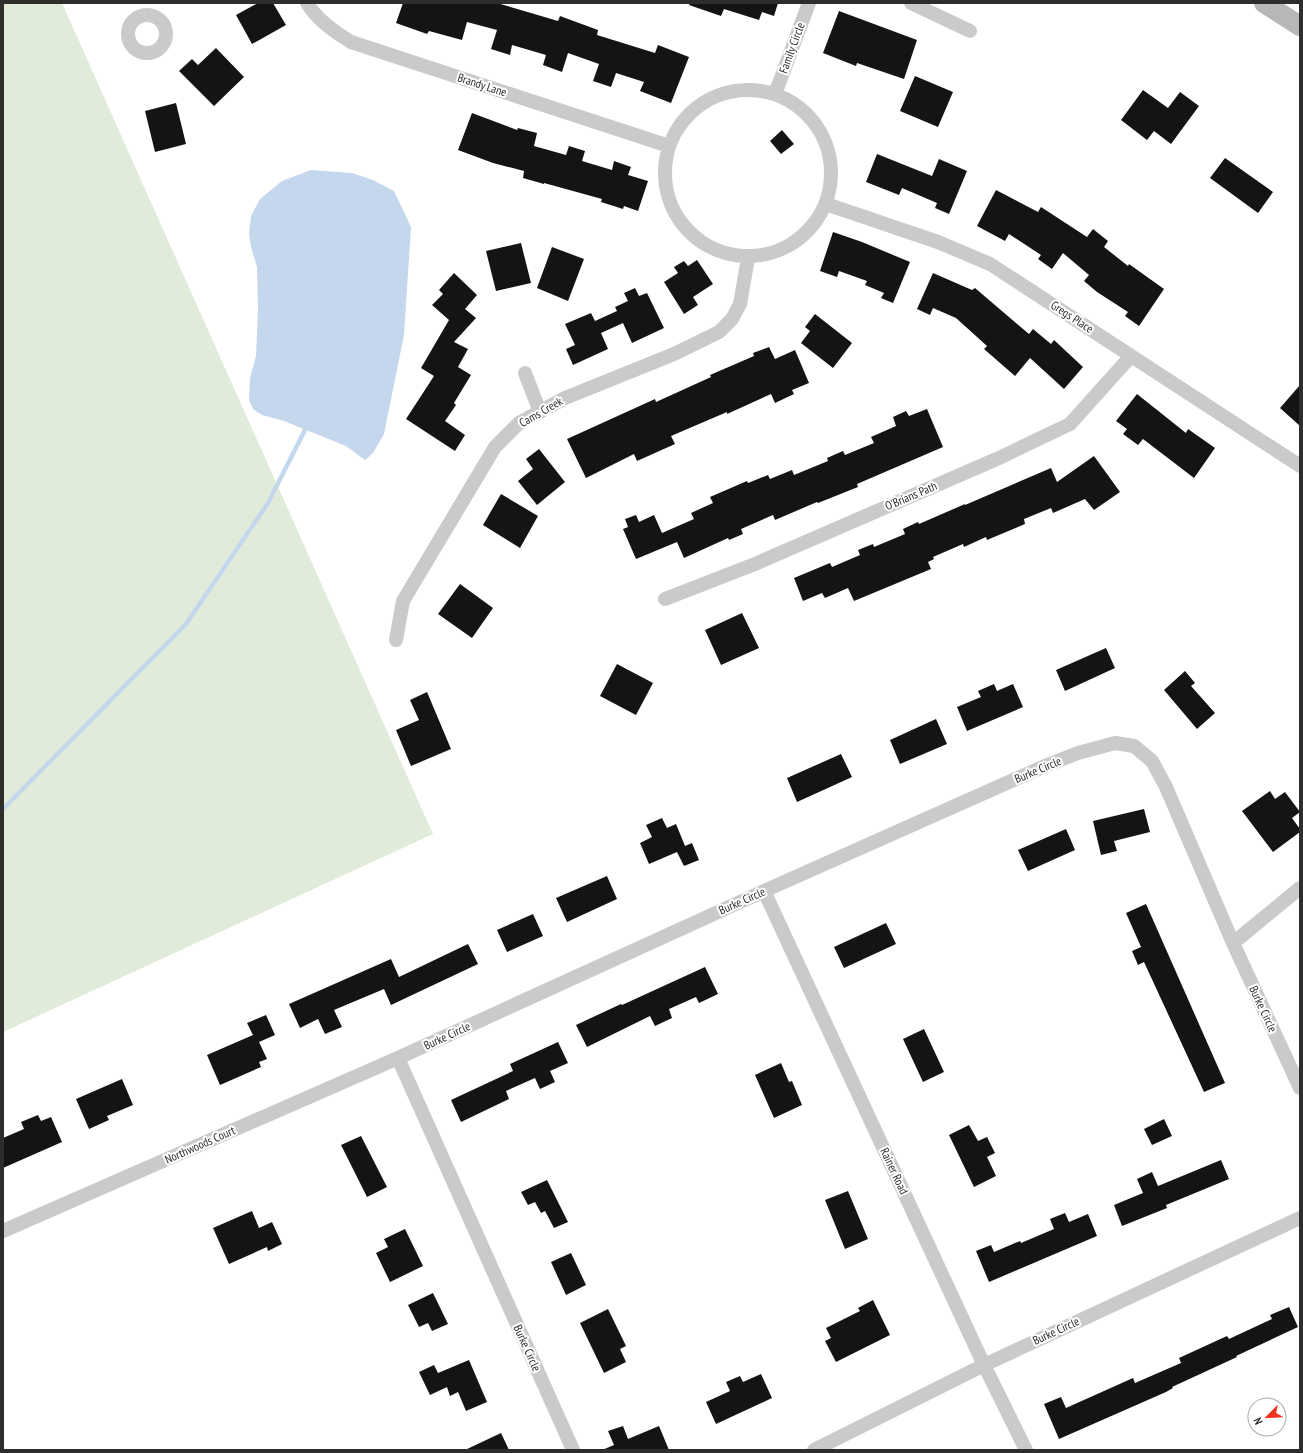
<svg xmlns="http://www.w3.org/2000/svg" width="1303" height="1453" viewBox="0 0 1303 1453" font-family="'PT Sans Narrow',sans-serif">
  <rect width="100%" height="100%" fill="#fff"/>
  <path fill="#e0ecd9" d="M3,3H62L433,834L3,1032Z"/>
  <path fill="#c4d7ed" d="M311,170L352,173L373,180L394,191L411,227L404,335L384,434L373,453L365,460L346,446L284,421L262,415L253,409L249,400L250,378L256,356L258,309L257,267L251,247L249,234L251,216L260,199L282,181Z"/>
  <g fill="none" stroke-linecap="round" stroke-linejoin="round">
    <path stroke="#c4d7ed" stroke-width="4.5" d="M3,809L186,624L268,503L305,430"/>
  </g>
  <path fill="#141414" d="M258,3H273L286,25L252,44L236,15Z
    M403,3H497L558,21L560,16L598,30L597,35L655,53L658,45L689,57L671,103L640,91L644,82L616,73L611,87L593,81L599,64L568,53L562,72L543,65L546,55L512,45L510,55L491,49L497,30L467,22L462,40L429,31L427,34L396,23Z
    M690,3H778L774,16L762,12L759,20L724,9L721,16L689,5Z
    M839,11L917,40L904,79L857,63L856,66L823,53Z
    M216,48L244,77L214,106L179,71L192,59L198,65Z
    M915,76L953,92L938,127L900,111Z
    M1143,90L1168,108L1180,92L1199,106L1171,144L1154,131L1147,140L1121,120Z
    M176,103L186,144L155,152L145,111Z
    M472,113L517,130L518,128L537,133L534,146L566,155L569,146L585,151L582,161L612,170L614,161L631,167L628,175L648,181L638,211L624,206L623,209L601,202L602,199L544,183V184L523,178L524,171L493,163L458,150Z
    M782,130L794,144L781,154L770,141Z
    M877,154L932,176L939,159L967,171L949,214L935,208L937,203L902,188L899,195L866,182Z
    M1225,158L1273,192L1258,213L1210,178Z
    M996,190L1038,212L1041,207L1087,237L1093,229L1108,241L1104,247L1128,266L1129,264L1164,289L1139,326L1125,316L1128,312L1097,292L1084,281L1089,275L1063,253L1052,269L1038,259L1041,255L1009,234L1005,241L977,226Z
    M833,232L862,242L910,262L893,303L881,298L884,293L865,285L867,281L839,271L837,277L820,271Z
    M521,243L531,283L496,291L486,251Z
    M552,247L584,259L568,301L537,288Z
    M697,260L713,284L693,297L698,305L684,314L664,282L678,273L674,267L684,261L688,266Z
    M454,273L477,295L465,309L476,318L454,342L468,349L458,367L471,375L454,403L456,405L445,421L465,435L455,451L406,419L434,376L421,368L449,320L432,305L443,294L439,290Z
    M933,273L972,290L975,288L1029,334L1033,329L1051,344L1054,340L1083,367L1064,389L1030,358L1015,376L984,349L987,346L956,318L933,308L930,315L917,309Z
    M635,288L639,296L647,293L664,328L632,343L623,323L601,333L608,349L573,365L566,349L575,345L565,324L591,313L595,321L617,311L615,307L628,301L624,293Z
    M815,314L852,343L833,368L801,343L810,331L805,327Z
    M769,347L775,359L795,350L809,383L792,390L794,394L775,403L771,394L727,414V412L671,436L675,444L637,461L634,454L586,478L567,439L655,399L656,402L711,377L710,375L754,356L753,353Z
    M1300,385V426L1280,408Z
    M1137,394L1186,433L1188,429L1215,448L1194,478L1143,439L1138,445L1123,434L1127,429L1116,421Z
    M927,409L943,447L857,484L858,487L818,503L817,502L775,520L773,515L741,529L743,534L729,540L728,538L684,558L677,542L636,559L623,529L628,527L625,519L636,515L639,522L654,515L662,533L694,519L691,513L713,503L710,497L747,481L748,483L768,475L770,479L792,470L794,475L828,461L827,458L843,451L845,455L874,443L871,437L896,426L893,417L906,411L909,416Z
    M539,449L565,482L537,505L518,481L533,469L526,459Z
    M1094,456L1120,492L1094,510L1085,499L1053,513L1051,508L1024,519L1025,524L987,540L986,537L964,547L963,544L933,557L934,559L928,562L931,569L854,601L848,588L825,598L822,593L803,601L794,578L830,563L832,567L860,555L858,550L873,544L874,547L905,534L903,529L918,522L919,524L965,504V505L1051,468L1057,482Z
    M501,494L538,516L520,548L483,525Z
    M460,584L493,608L472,638L438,614Z
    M742,613L759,648L721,665L705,630Z
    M1106,648L1115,668L1065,691L1056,670Z
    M617,664L653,683L636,715L600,696Z
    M1185,671L1195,683L1191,686L1215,713L1197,729L1164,690Z
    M994,684L997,691L1013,684L1023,707L967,731L957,707L981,697L978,691Z
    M427,692L451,749L411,766L396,730L419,720L410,700Z
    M936,719L947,744L900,764L890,740Z
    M841,754L852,777L797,802L787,778Z
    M1270,791L1275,799L1285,792L1300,812L1292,818L1300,829V832L1273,852L1242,811Z
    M1144,809L1150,832L1114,841L1117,851L1101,855L1093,821Z
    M662,818L667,828L676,824L685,846L692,843L699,860L684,866L677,852L649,864L640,843L652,837L646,825Z
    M1066,829L1075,850L1028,871L1018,850Z
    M607,876L617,899L567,922L556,898Z
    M1146,904L1225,1083L1204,1092L1144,962L1138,965L1132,951L1141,947L1126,913Z
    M533,914L543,936L507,952L497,930Z
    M886,923L896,944L844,968L834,947Z
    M468,944L478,964L391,1005L384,989L334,1010L342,1027L325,1034L318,1019L300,1028L289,1004L391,959L399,977Z
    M705,967L718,994L699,1003L696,997L669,1009L672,1018L655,1026L650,1016L587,1047L576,1025L621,1004L622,1005Z
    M266,1015L275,1035L259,1042L267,1059L259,1062L261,1067L220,1085L207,1055L253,1035L247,1023Z
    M924,1029L944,1072L923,1082L903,1039Z
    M558,1042L568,1063L550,1071L555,1082L540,1089L535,1078L506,1091L509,1099L461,1122L451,1100L513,1071L510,1064Z
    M781,1063L789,1082L792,1081L802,1105L774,1118L755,1075Z
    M122,1079L133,1105L107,1116L109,1120L89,1129L76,1099Z
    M38,1115L41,1121L51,1117L62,1142L3,1168V1138L24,1129L21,1122Z
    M1164,1119L1172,1136L1152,1145L1144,1129Z
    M969,1125L978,1141L987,1137L995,1153L987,1157L996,1176L974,1187L949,1135Z
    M361,1136L387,1187L367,1197L341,1145Z
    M1221,1160L1229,1179L1166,1205L1167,1208L1122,1226L1114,1205L1143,1193L1137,1179L1152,1172L1158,1186Z
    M547,1180L568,1222L554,1228L545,1211L541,1213L535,1202L528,1205L521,1192Z
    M848,1191L868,1239L845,1249L825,1200Z
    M252,1211L259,1228L272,1222L282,1244L268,1251L267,1247L229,1264L213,1228Z
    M1065,1213L1069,1222L1088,1214L1097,1236L989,1282L976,1251L991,1245L994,1252L1020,1241L1021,1243L1054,1229L1050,1219Z
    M405,1229L423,1266L390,1282L376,1253L388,1247L384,1239Z
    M571,1253L586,1285L566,1295L551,1262Z
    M433,1293L448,1324L432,1331L428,1323L419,1327L408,1305Z
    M873,1300L890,1335L836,1362L825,1341L831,1338L826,1328L860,1311L858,1308Z
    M1289,1307L1298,1327L1236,1356L1237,1357L1172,1387L1173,1388L1166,1392L1059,1439L1044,1404L1061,1397L1066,1408L1133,1378L1135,1383L1181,1363L1179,1358L1227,1336L1229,1339L1272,1319L1270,1315Z
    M608,1309L626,1346L620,1349L626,1362L604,1373L580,1323Z
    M469,1360L487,1402L466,1411L458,1392L450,1396L447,1387L430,1395L419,1372L434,1365L438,1373Z
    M761,1374L772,1398L716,1424L706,1402L730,1391L726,1382L740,1376L743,1382Z
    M623,1426L628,1439L659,1426L669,1450H602L614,1445L608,1431Z
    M501,1433L509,1450H465Z"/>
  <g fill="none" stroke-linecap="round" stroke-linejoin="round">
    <path stroke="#cacaca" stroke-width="14" d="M307,3C317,20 335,32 351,42L669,146
      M911,3L970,31
      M128 34a19 19 0 1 1 38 0a19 19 0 1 1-38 0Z
      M665 173a83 83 0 1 1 166 0a83 83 0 1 1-166 0Z
      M775,94L809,3
      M826,204L938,242L990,264L1300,466
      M525,373L540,412
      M665,599L755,564L999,458L1070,424L1131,356
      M396,640L403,601L495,447L519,423L565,398L674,354L719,332L732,319L740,304L748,258
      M764,891L984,1365L1026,1450
      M1233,943L1300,888
      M398,1058L573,1450
      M3,1231L398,1058L764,891L1045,766L1078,753L1115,743L1134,746L1152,761L1166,787L1233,943L1300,1088
      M814,1450L984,1365L1300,1218"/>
    <path stroke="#b7b7b7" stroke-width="20" d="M1264,3L1300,26"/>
  </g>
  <g text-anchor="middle" stroke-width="4" stroke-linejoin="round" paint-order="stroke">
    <g font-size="12" fill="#2d2d2d" stroke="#fff">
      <text transform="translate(792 48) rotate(-70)" y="4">Family Circle</text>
      <text transform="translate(482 85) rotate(18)" y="4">Brandy Lane</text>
      <text transform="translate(1072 317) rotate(33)" y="4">Gregs Place</text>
      <text transform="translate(541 412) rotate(-30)" y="4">Cams Creek</text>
      <text transform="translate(911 496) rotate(-23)" y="4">O'Brians Path</text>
      <text transform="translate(1038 770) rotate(-23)" y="4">Burke Circle</text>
      <text transform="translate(742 901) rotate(-24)" y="4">Burke Circle</text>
      <text transform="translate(1263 1009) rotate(65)" y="4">Burke Circle</text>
      <text transform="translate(447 1036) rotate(-25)" y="4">Burke Circle</text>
      <text transform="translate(200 1145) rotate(-24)" y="4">Northwoods Court</text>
      <text transform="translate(894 1171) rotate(65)" y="4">Rainer Road</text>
      <text transform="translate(1056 1331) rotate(-25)" y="4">Burke Circle</text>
      <text transform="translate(527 1348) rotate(66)" y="4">Burke Circle</text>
    </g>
  </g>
  <rect width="1303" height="1453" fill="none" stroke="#2d2d2d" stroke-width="8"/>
  <g transform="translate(1267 1417) rotate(246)"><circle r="19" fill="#ffffff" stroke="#ababab"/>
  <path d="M0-3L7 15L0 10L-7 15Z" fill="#f03223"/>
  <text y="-6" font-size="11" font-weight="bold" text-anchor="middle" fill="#2d2d2d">N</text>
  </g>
</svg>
